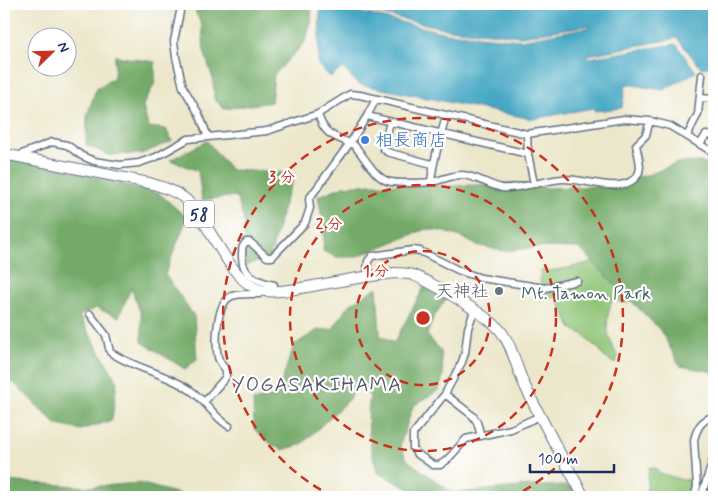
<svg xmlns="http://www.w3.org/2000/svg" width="718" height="501" viewBox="0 0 718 501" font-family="Mynerve,'Klee One',sans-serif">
  <rect width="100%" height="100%" fill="#fff"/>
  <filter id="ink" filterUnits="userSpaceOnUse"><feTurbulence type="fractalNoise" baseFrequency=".02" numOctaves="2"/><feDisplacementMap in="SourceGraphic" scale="10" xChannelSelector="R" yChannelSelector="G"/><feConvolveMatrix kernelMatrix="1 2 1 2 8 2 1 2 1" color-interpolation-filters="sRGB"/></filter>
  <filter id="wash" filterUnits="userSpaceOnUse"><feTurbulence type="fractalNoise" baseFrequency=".0096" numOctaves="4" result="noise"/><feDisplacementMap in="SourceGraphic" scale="20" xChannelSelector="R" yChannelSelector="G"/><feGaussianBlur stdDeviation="1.12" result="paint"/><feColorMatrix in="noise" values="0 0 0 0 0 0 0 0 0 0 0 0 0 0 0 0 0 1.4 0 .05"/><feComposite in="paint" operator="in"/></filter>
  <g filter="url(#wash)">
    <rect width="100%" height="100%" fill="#ece7cb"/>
    <path fill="#8fc476" stroke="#557a6a" d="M611,256L638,298L625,303L612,300C604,325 606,334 618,357L615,364L603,356L600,350L589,341L586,336L571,328L557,297L541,299L540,271C565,271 587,263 611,256Z
      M649,467L657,469L659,473L683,480L693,479L694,487L691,497H646Z"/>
    <path fill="#73aa67" stroke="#476c62" d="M192,4H312L311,23L305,42L274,75L271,102L224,109L214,99L213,79L204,51L202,26Z
      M115,56L155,62V83L143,105L148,127L166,129L172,141L141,154L109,155L86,145L87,116L96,89L114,77Z
      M207,141L231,170L290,173L293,180L285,200L270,257L245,266L244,220L236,196L202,200L198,171L170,160Z
      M4,157L49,165L160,194L187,218L165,274L194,316L197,359L185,369L142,342L141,314L131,288L119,317L96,308L79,316L117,381L112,420L81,430L57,425L14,383L4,379Z
      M701,162L714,169V372L680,366L661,331L579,248L540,247L504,251L476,245L461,237L441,231L426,229L355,257H336L323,251L324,229L318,196L344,186L372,184L453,186L517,183L548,188L600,186L651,174L677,163Z
      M377,287L380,335L394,343L424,287L448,296L433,318L427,335L441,351L443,376L439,390L413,406L400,445L407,460L453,493L529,486H571L577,497H425L378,473C369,447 366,422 370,396L357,385L350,398L302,444L283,450L271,444L254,429L253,401L277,395L294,345L318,330L333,329L348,306Z
      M4,481L90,487L139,483L190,497H4Z"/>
    <path fill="#44a7c3" stroke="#306b90" d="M336,4H714V66L701,68L677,38L588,55L589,58L676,44L696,72L663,90L626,84L622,108L595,111L593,108L532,119L358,84L343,68L330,77L318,65L320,11L322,5L332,9L333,6L446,33L521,40L590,27V25L521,36L447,29Z"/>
  </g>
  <g filter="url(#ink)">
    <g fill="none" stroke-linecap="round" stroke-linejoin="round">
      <g stroke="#646f84" stroke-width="9">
        <path id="street" d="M180,12L174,41L176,57L183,87L199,114L208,137
          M700,98L714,99
          M376,99L367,116L350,143L354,145C364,156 373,175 387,181C396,184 422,183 432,182C442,180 452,175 462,175C474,175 490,186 502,188C516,190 546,180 562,179C583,178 616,193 633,180C645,172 638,157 636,145L646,135L650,121
          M367,116L528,154
          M390,122L383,148L387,152L432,164
          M527,134L528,154L534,184
          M687,136L698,114L702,75
          M700,144L706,135L714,136
          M20,157L22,154L52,142L67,145L82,156L94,161L120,165L139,163L156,157L188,139L267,131L318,114L350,94L360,95L527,134L624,119L650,121L670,126L714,153
          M431,182C433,159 441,138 446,115
          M367,276L368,261L372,256L413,250L420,251L460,271L481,278L545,288L577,281
          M274,292V285C256,281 241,275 242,254C242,248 242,246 246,242H250L267,257H272L305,223L310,208L309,199L350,143C332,136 324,134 318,114
          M474,311L468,328L465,353L462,362L445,394L413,434V448L416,453L433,465H440L447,460L466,439L511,429L540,416
          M90,314L106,335L110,352C135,369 168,374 190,390C206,400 213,417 229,426
          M445,394L473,416L477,422L481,436
          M205,401L226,377V370C223,366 219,362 218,357C215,343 216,302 232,296C240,293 251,294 259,294L263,291
          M694,497L697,487L694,440C697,427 702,420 714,416
          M701,497L714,457"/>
      </g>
      <g stroke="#646f84" stroke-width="12">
        <path id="primary" d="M4,154L149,183C162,187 174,190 184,198C212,221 229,286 265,291C279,293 293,289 307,287C336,282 365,276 394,273C400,273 406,273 413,275C431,282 487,315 500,330C513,346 516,368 525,386C543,424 564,460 584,497"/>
      </g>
      <use href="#street" stroke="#fff" stroke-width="6"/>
      <use href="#primary" stroke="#fff" stroke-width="10"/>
    </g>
  </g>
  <g fill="none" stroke="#c8321e" stroke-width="2.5" stroke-dasharray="9 6">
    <circle cx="423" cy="318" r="67"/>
    <circle cx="423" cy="318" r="133"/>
    <path d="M334 497A200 200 0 1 1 512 497"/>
  </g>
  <circle fill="#3f7fe0" stroke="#fff" stroke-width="2" cx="365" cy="140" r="5"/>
  <circle fill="#6b7280" stroke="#fff" stroke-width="2" cx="499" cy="291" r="5"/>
  <g text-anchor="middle" stroke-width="4.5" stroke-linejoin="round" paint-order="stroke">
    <rect fill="#fff" stroke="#5f6d8e" stroke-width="1" x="184" y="200.5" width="30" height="27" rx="4"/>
    <g font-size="16" font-weight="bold" fill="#1b2f5e">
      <text x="199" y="220">58</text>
    </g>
    <g font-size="18" fill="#366cbe" stroke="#fff" text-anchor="start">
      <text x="375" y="146">相長商店</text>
    </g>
    <g font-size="18" fill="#5b616d" stroke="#fff" text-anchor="end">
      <text x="489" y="297">天神社</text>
    </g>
    <g font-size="18" fill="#446366" stroke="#fff">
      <text x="586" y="299">Mt. Tamon Park</text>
    </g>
    <g font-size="20" letter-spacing="1" fill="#55576a" stroke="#fff">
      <text x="317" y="391">YOGASAKIHAMA</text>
    </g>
  </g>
  <circle cx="423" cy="318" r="8" fill="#c8321e" stroke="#fff" stroke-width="2.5"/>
  <g font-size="15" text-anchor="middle" font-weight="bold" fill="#c8321e" stroke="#fff" stroke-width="4.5" stroke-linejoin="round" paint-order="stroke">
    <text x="282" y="182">3 分</text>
    <text x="329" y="229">2 分</text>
    <text x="376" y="276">1 分</text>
  </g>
  <rect width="718" height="501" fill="none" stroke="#fff" stroke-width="20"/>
  <g transform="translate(52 52) rotate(67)"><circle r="24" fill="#ffffff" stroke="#a4acbf"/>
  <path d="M0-4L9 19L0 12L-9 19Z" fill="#c8321e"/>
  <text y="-8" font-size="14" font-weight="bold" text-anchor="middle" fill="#1b2f5e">N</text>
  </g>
  <path d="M530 464v8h84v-8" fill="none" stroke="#1b2f5e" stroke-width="2.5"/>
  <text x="538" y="464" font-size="15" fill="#1b2f5e" stroke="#ffffff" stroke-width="4" paint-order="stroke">100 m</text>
</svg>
